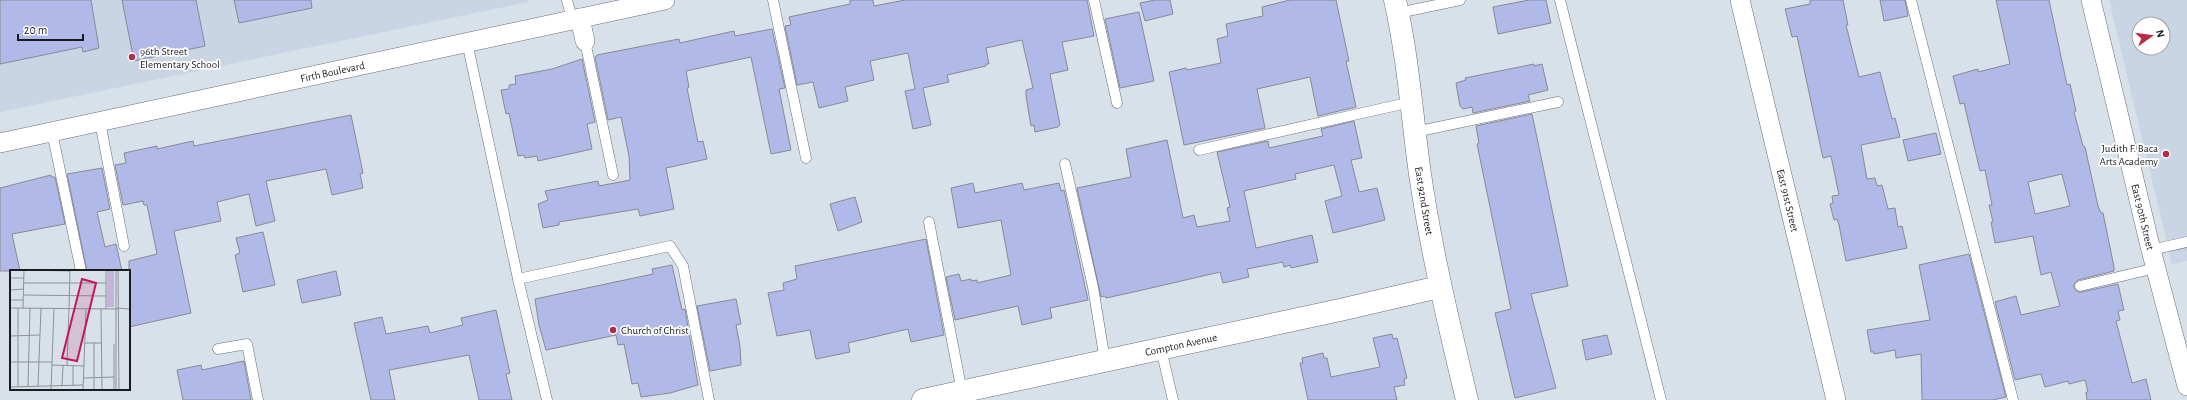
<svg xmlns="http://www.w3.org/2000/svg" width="2187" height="400" viewBox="0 0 2187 400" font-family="'Alegreya Sans',sans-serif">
  <rect width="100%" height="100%" fill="#d8e0e9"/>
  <path fill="#c9d5e4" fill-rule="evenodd" d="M0,0H528V2L0,112Z
    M2109,0H2187V261L2172,264ZM2139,24H2163V48H2139Z"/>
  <path fill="#b1b9e9" stroke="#888a94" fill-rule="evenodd" d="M0,0H91L99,48L83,52L82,47L0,64Z
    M122,0H196L205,46L134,61Z
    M234,0H311L312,8L239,23Z
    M850,0H873L874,6L905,0H1087L1094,36L1062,42L1068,70L1050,74L1060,125L1058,127L1035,132L1034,125L1031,126L1026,96V90L1033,88L1022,40L986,48L989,64H986V66L947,75L949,82L923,88L931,125L913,129L905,91L915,89L908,53L870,61L874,80L845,87L848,101L819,108L813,82L797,85L785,26L791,25L789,17L850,4Z
    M1155,0H1170L1173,14L1145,21L1140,3Z
    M1290,0H1336L1349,61H1346L1356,107L1318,116L1310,77L1257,89L1265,128L1184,145L1169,72L1186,68L1187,70L1221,63L1217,39L1228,36L1226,24L1263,16L1262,7Z
    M1529,0H1546L1551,23L1498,34L1493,7Z
    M1810,0H1843L1848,25H1846L1859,77L1880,72L1892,119L1895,118L1900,137L1861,145L1867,179L1875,178L1877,186L1882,185L1888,209L1895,208L1898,227L1902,226L1907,248L1846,261L1839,225L1837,219L1834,220L1830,204L1833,203L1832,196L1839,195L1831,156L1823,158L1797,36L1792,37L1785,9L1810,4Z
    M1880,0H1905L1908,16L1884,21Z
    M1996,0H2049L2067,85L2070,84L2076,111L2074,112L2083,146L2085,147L2098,206L2101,213H2103L2114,267V271L2078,280L2074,284V288L2078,292H2082L2118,284L2124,310L2118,311L2120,320L2116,321L2132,383L2146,379L2151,400H2087L2086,392H2088L2085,380L2069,384L2068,381L2045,387L2041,374L2015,380L1995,302L2016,296L2021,315L2060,306L2051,272L2041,275L2033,236L1995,243L1991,222H1993L1989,205H1992L1985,170L1980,171L1964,103L1960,104L1953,76L1978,69V72L2010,64ZM2062,174L2070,206L2035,214L2028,182Z
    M1139,12L1154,81L1120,88L1105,19Z
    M772,29L785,88L779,89L791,150L771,154L751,57L686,71L689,87L687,88L698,142L703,141L707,159L666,168L674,209L640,216L638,209L559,222V225L543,228L538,204L548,200L545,191L598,181L599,186L630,180L629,156L621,117L608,120L595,57L597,55L679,39L680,43L734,31L735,36Z
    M582,59L595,122L587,124L592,149L538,161L537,156L525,158L524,155L518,156L509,113L506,114L501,90L509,89V85L516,84L515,76L552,69Z
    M1534,64V66L1542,64L1548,90L1528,95L1530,101L1473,113L1472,107L1463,109L1460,106L1456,83L1466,80L1465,78Z
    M1532,114L1568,286L1531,294L1556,388L1515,398L1495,313L1511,309L1477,144L1479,143L1476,126Z
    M351,115L363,173L360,174L363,188L332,195L326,169L266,181L275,221L256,226L249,194L217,202L221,221L174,231L191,313L129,327V261L157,254L147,205H144L143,201L123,205L115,165L126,163L124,153L157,146V149L193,141L194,146Z
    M1354,121L1362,158L1351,160L1359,192L1377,188L1385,220L1333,233L1325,201L1342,196L1334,165L1295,174L1296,179L1244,191L1256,248L1312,235L1318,262L1291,268L1290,265L1284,267L1283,262L1247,269L1249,277L1223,283L1220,272L1138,291L1106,298L1105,296L1101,297L1077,188L1131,177L1126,149L1167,140L1183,218L1194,215L1197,227L1230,221L1227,208L1230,207L1217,152L1268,141L1269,148L1323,136L1321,129Z
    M1936,133L1941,154L1908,161L1903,140Z
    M102,168L110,209L97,212L105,247L116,244L122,271H87L67,174Z
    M51,175V177H55L65,224L12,234L20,271H0V188Z
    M973,183L975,193L1022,183L1024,190L1059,183L1061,191L1064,190L1088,300L1050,308L1052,318L1022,325L1018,306L955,320L946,277L959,274L961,281L971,279V281L977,280V283L1011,275L1001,220L958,228L951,188Z
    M855,197L862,222L838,231L830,204Z
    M263,232L275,285L243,292L235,255L240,253L236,238Z
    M926,239L944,335L911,342L908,329L848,343L850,352L816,359L810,330L777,336L768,293L784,290L783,283L797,279L795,266Z
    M1969,254L2006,397L1993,400H1922L1921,354L1896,358L1895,350L1874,354V352H1871L1867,330L1930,320L1919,265Z
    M672,265L682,310L685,309L698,385L670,393L641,397L638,383L632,384L624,344L618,345L616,335L546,350L539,325L535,299L653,274L652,269Z
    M336,271L341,295L302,303L297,280Z
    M736,299L741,324L736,325L740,346L741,365L710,371L697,306Z
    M496,310L510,373L506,374L512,400H479L469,355L389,370L395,400H371L354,323L382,317L386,334L428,326L430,333L463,325L461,318Z
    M1392,334L1393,339L1397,338L1407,378L1404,379L1405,385L1394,387L1397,400H1308L1300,363H1303L1302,358L1323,353L1324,358H1327L1331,377L1380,367L1373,338Z
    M1607,335L1612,354L1586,360L1582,340Z
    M244,361L251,400H183L177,370L201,365L202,370Z"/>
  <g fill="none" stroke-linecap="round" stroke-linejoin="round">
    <g stroke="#676e76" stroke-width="11">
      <path id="service" d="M567,0L572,20
        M773,0L806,158
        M1094,0L1117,103
        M1560,0L1661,400
        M1911,0L2013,400
        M1398,13L1460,0
        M585,41L613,175
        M467,42L518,279L547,400
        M100,122L124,246
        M52,132L81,271
        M1415,132L1558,102
        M1199,150L1411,102
        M1065,164L1093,287L1105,361
        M929,222L962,392
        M2151,250L2187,242
        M518,279L670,246L683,266L709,400
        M2080,286L2156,268
        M218,349L247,344L258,400
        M1161,349L1173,400"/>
    </g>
    <g stroke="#676e76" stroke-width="20">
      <g id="minor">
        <path id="s1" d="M1740,0L1836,400"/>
        <path id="s2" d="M2091,0L2151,250L2187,386"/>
        <path d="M580,18L585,41"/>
        <path id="s3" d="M0,143L665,0"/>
      </g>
    </g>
    <g stroke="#676e76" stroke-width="23">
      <g id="tertiary">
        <path id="s4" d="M1395,0C1408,57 1412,116 1420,174C1431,250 1449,325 1467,400"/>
      </g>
    </g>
    <g stroke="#676e76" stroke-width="23">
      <g id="secondary">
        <path id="s5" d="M923,400L1340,310L1439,287"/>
      </g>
    </g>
    <use href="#service" stroke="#fff" stroke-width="10"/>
    <use href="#minor" stroke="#fff" stroke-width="19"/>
    <use href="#tertiary" stroke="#fff" stroke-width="22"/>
    <use href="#secondary" stroke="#fff" stroke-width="22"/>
  </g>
  <g fill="#ba2946" stroke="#fff" stroke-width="1.5">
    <circle cx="132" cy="57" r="4"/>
    <circle cx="2166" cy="154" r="4"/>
    <circle cx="613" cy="330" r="4"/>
  </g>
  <g text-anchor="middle" stroke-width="3.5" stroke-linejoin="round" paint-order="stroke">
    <g font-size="11" fill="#191c1f" stroke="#fff" text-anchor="start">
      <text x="140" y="55">96th Street<tspan x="140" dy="13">Elementary School</tspan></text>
      <text x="2158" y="152" text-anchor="end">Judith F. Baca<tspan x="2158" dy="13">Arts Academy</tspan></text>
      <text x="621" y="334">Church of Christ</text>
    </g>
    <g font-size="11" fill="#191c1f" stroke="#fff">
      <text dy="4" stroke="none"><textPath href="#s3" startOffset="340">Firth Boulevard</textPath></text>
      <text dy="4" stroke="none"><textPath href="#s1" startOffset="206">East 91st Street</textPath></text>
      <text dy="4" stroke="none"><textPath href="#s4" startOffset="203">East 92nd Street</textPath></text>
      <text dy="4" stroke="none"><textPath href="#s2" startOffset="223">East 90th Street</textPath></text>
      <text dy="4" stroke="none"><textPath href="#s5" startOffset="264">Compton Avenue</textPath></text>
    </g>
  </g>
  <g transform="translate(10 270)">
    <rect width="120" height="120" fill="#d8e0e9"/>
    <path d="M97,0H104V37H97Z" fill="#c3b5d9"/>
    <path fill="none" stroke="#8c9298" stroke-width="1" d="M14,0L60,1M106,0V120M108,0L109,120M0,8H14M14,13H96M0,20L14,19M14,25L96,26M0,30H13M0,38L108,39M13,38L14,0M59,38L60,0M107,38L120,39M91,39L92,120M96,39V0M0,66L30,65M75,73H92M104,74V120M0,92H42M42,95L74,96M57,95L59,38M73,108L104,107M18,116L20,38M28,116L31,38M52,116L53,95M63,116V95M0,117L73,115M8,117V38M41,120L44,38M73,120L76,39M84,120V73"/>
    <path fill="#c2185b" fill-opacity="0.15" stroke="#c2185b" stroke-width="2" d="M72,9L86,13L67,91L52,88Z"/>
    <rect width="120" height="120" fill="none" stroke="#191c1f" stroke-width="2"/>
  </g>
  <g transform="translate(2151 36) rotate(76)"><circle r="19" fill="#ffffff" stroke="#a3a4a5"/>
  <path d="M0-3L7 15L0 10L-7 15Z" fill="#ba2946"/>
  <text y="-6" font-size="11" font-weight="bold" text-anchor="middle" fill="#191c1f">N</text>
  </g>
  <path d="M18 34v6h65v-6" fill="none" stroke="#191c1f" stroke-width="2"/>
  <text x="24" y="34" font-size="12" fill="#191c1f" stroke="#ffffff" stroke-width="3" paint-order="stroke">20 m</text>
</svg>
